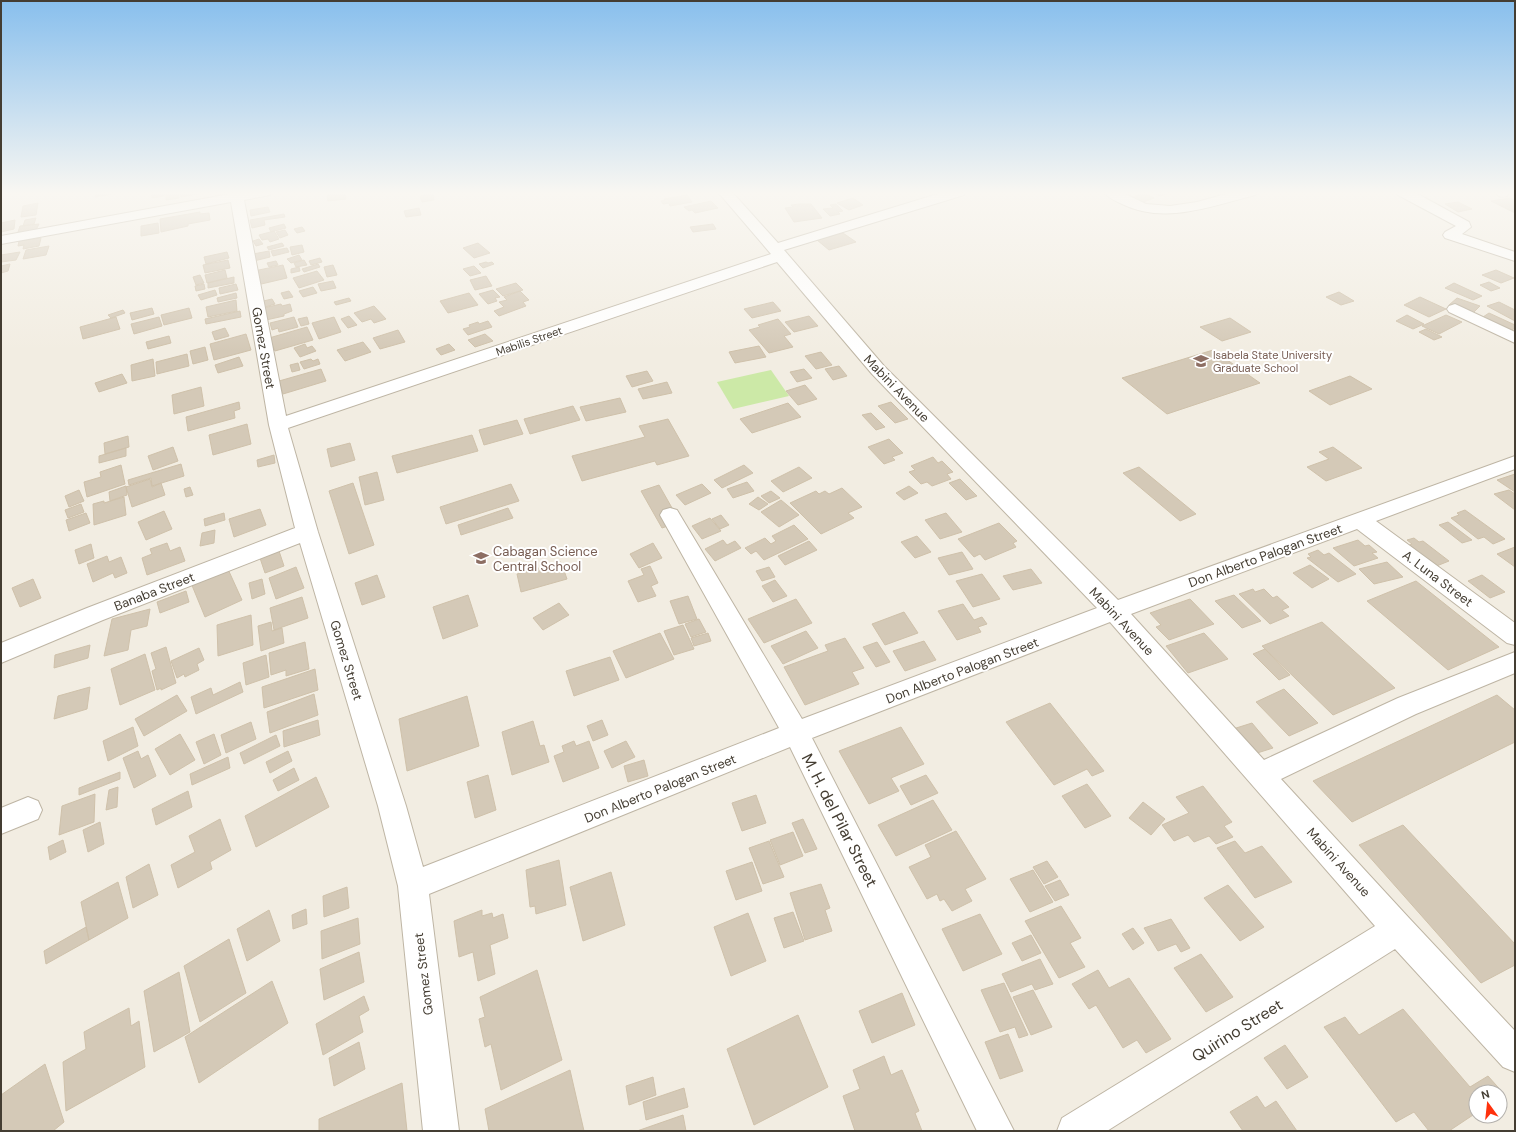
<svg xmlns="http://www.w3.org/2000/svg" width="1516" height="1132" viewBox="0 0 1516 1132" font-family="'DM Sans',sans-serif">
  <rect width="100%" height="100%" fill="#f2ede2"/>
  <path fill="#cce9a7" d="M771,370L789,396L733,409L717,382Z"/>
  <path fill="#d4c9b7" stroke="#cfc1aa" d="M96,192H112V194L95,197Z
    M164,192V196L152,198V193Z
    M166,192H178L179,198L166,200Z
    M180,192H207L181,197Z
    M344,192L346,199L328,201L327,195Z
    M1152,192H1171L1160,196Z
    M1144,193L1154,198L1138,204L1128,199Z
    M433,194L434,200L422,202L420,196Z
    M687,195L692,202L670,206L669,203L663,204L661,201L665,200L664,199Z
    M853,198L863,205L849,210L837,203Z
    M1510,198L1515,201V213L1491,201Z
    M711,201L718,208L695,213L692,210L689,211L684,207Z
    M1458,202L1472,209L1458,212L1445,204Z
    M38,203L36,215L21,217L23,206Z
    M799,204H811L822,218L794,222L785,208L793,207L791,205Z
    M836,204L843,211L838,212L840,214L830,216L823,209L833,208L830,205Z
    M268,207L270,212L251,216L250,210Z
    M419,208L421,215L406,217L404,211Z
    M200,212V214L209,213L210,220L188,224V226L161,232L160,219Z
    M284,214L285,217L264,220L265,225L252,228L250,220Z
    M36,218L34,224L23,226L25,220Z
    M15,220L14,229L1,232V223Z
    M158,223L159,233L141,236V226Z
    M39,224L36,230L18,232L20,226Z
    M284,224L286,228L271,232L269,228Z
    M713,224L716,229L693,232L690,227Z
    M302,227L305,231L297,233L294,229Z
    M285,230L288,235L280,238L276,232Z
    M274,231L279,239L270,242L268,239L262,240L259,235Z
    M843,233L856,242L829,250L817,240Z
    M41,238L39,246L23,249L24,245L18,246L19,241Z
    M259,239L263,244L256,246L253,241Z
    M282,243L284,246L269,250L267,247Z
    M478,243L490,253L474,258L463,248Z
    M302,245L304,252L292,255L290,247Z
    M49,246L46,255L23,259L26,250Z
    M287,248L289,252L273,256L271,251Z
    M269,251L270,257L254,261L253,254Z
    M20,252L16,260L1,262V255Z
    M227,252L229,258L206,264L204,257Z
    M299,255L302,260L291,263L287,259Z
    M320,258L322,262L311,265L309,261Z
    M228,260L230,268L205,273L203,265Z
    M304,260L307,265L296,267L294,263Z
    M276,261L278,265L269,267L267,263Z
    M486,262L488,263L492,262L494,264L483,268L479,264Z
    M10,264L8,271L1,273V266Z
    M318,264L320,267L304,272L302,269Z
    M283,265L287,278L257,285L254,271Z
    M333,265L337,275L327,277L324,267Z
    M474,266L481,273L470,276L463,269Z
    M299,267L300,271L291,273V269Z
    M225,270L227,278L207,283L205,275Z
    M1496,270L1514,278L1501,283L1482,275Z
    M317,271L324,280L299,288L293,278Z
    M200,275L204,283L196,285L193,277Z
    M486,276L492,286L475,290L470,280Z
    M234,277V283L208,288V283Z
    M333,281L336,288L321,291L318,284Z
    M1489,282L1500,288L1491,291L1480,285Z
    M516,283L523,290L503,296L496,289Z
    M1454,283L1482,296L1473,300L1445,288Z
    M204,284L205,289L196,291L195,286Z
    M236,284L238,290L220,294L219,288Z
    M313,287L317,293L303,297L299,291Z
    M215,290L217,295L201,300L198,295Z
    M493,290L500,297L495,298L497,301L488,304L479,294Z
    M289,291L293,297L284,299L281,293Z
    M520,291L529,300L523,302L526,306L499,316L494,311L504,307L499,302L507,300L504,297Z
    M1339,292L1354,301L1341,305L1326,297Z
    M236,293L237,298L218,302L217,298Z
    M469,293L478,305L448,313L440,301Z
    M1420,297L1446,309L1429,317L1404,305Z
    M349,298L351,301L336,305L334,302Z
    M1457,298L1480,306L1473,313L1449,305Z
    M272,299L275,304L262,308L259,302Z
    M236,300L237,311L208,317L206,307Z
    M773,302L781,311L752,318L744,309Z
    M1499,302L1515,310V321L1487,306Z
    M281,304L282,306L290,304L292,311L284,314V316L266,320L263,308Z
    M374,306L386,319L374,323L371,319L362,322L354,313Z
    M152,308L154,314L132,320L130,313Z
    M189,308L192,318L164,325L161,315Z
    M123,310L125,313L111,318L108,315Z
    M240,311L241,317L206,324L205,319Z
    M1489,313L1515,325V328L1512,330L1483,317Z
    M1407,315L1424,324L1413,329L1396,321Z
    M1446,315L1462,322L1439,334L1422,326Z
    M349,316L357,325L348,328L341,319Z
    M809,316L818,326L794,332L785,322Z
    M116,317L120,329L83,339L80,327Z
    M159,317L162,326L134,334L131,324Z
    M294,317L298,327L279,332L278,328L272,330L270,323Z
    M307,317L309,324L301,326L298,319Z
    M334,317L341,332L319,339L312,323Z
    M1230,318L1251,332L1222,341L1200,327Z
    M778,319L791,334L784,336L793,347L769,353L749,330L760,327L758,325Z
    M488,321L492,327L468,335L463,329L470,327L469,325L478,322L479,324Z
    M307,327L313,340L275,351L269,338Z
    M225,328L229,336L215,340L212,332Z
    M1426,329L1442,337L1434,340L1419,332Z
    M398,330L405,342L380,349L373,338Z
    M246,334L251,350L214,360L210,344Z
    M485,334L493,341L475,347L468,340Z
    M169,336L171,343L148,349L146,342Z
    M363,342L371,352L345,361L337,350Z
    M305,344L307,348L312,346L316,351L300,357L294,348Z
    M449,344L455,350L441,355L436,349Z
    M759,346L766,357L735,363L729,352Z
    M205,347L208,360L193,364L190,351Z
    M1213,350L1260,383L1167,414L1122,378Z
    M821,352L832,365L816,369L805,356Z
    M187,354L189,366L157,374L156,362Z
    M239,357L243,366L218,373L215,365Z
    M153,359L155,376L132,381L131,365Z
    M311,359L313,361L318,359L320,364L304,369L300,362Z
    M298,363L300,370L292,372L290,365Z
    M839,366L847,376L833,380L825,369Z
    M321,369L326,381L283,394L279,381Z
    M804,369L812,378L797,382L790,372Z
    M647,371L653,381L632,387L626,376Z
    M122,374L127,383L99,392L95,383Z
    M1350,376L1372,389L1330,405L1309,391Z
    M667,382L672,393L643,399L638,389Z
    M805,385L817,399L798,405L786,391Z
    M201,387L204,406L174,414L172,395Z
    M620,398L626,412L586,421L580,407Z
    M239,402L240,409L234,411L235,418L188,431L186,417Z
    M891,402L908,419L895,423L878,406Z
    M788,403L801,417L752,433L740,419Z
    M573,406L580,420L530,434L524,419Z
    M871,413L885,427L876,430L862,415Z
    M668,419L689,456L657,465L655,461L582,481L572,456L645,437L639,426Z
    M517,420L523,434L484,445L479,430Z
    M247,424L251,444L213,455L209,435Z
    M472,435L478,451L397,473L392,456Z
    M128,436L129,447L105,454L104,443Z
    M889,439L903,453L892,457L895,460L884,464L868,447Z
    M350,443L355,460L331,467L327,449Z
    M173,447L178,461L153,470L148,456Z
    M1333,447L1362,468L1326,481L1307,467L1329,459L1319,452Z
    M126,448V456L99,463V456Z
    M274,455L275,463L258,467L257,460Z
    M933,457L938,463L942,461L953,472L947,474L951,479L932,486L927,482L921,484L909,472L915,470L911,466Z
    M181,464L184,476L152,486L151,478L129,485L128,480Z
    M121,465L125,484L87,497L84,482L101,477L100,472Z
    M744,465L753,473L722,488L714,480Z
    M799,467L812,478L783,492L771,481Z
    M1139,467L1196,514L1180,521L1123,473Z
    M377,472L384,500L365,505L359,477Z
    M1515,474V492L1497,480Z
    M150,479L152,487L161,483L165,495L132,507L126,487Z
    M960,479L977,496L966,500L949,483Z
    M747,482L754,491L733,498L727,489Z
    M353,483L374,545L349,554L329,491Z
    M511,484L519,501L446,524L440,507Z
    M702,484L711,493L685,505L676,495Z
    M659,485L680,522L662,528L641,491Z
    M126,486L127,495L110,501L109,492Z
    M909,486L918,493L904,500L896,493Z
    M190,487L193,495L186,497L184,489Z
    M842,488L862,507L848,513L854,518L821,534L790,503L816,491L819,494L825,491L829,494Z
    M79,490L84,501L69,507L65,496Z
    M1509,490L1515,494V510L1494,494Z
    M771,491L780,498L769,503L761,496Z
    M124,497L126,515L94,525L93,504L104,501V503Z
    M758,497L768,504L759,510L749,504Z
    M781,500L799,515L779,527L761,512Z
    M81,504L84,512L68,518L65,510Z
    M508,508L513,518L461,535L458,525Z
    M260,509L266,525L234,537L229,519Z
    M1465,510L1505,539L1493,544L1484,537L1478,539L1451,518L1459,515L1457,513Z
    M164,511L172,529L146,540L138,522Z
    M86,513L90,523L69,531L66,520Z
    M224,513L225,520L205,526L204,519Z
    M946,513L962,532L940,539L925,520Z
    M721,515L729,525L720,529L712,519Z
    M710,518L721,531L702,539L692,526Z
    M1448,522L1472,540L1462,543L1439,525Z
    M999,523L1017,541L1013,543L1016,547L985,560L980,554L974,557L958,539Z
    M794,525L808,539L764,560L756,551L751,554L745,548L765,538L771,544L776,541L772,536Z
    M215,530L214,543L200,546L202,533Z
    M917,536L931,552L915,558L901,542Z
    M1414,538L1419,542L1423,541L1449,561L1434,567L1407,546L1412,544L1407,540Z
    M723,540L727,545L735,541L741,548L715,561L705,549Z
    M1358,540L1365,546L1369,545L1377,552L1372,553L1378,558L1354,566L1333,548Z
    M809,541L817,550L785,565L778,556Z
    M167,543L170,551L180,547L185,561L147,575L142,558L152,554L150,549Z
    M653,543L662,558L639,568L630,554Z
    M91,544L94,558L79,564L75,550Z
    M1515,547V567L1497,554Z
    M1318,550L1324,555L1329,553L1356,574L1338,582L1307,558L1311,557L1308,554Z
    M279,551L284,566L265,573L260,558Z
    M962,552L973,569L949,575L938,558Z
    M107,556L109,562L121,557L127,573L115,578L113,573L93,582L87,564Z
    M561,562L567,579L521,592L517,574Z
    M1387,562L1403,577L1374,584L1359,569Z
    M1310,565L1329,579L1312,588L1293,573Z
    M650,566L658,583L651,586L656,596L638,602L628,581L644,575L641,569Z
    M227,567L242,600L205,617L191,583Z
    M296,567L304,588L276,599L269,578Z
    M769,567L775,577L762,581L756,571Z
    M1031,569L1042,583L1013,590L1003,576Z
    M982,574L1000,599L973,607L956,581Z
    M377,575L385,597L362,605L355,583Z
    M1482,575L1505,592L1490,598L1468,581Z
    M33,579L41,598L20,607L12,588Z
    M262,579L265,594L252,599L249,583Z
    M775,580L787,596L773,602L762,586Z
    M1416,581L1499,647L1448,670L1367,601Z
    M1253,589L1255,592L1264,589L1273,598L1277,596L1289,607L1282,610L1289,616L1270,624L1239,594Z
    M186,591L189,602L160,613L157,602Z
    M468,595L478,626L443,639L433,607Z
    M1234,595L1261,621L1242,628L1215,601Z
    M688,596L697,619L679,624L670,601Z
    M302,597L308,618L274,630L270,608Z
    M796,599L812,623L764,643L748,619Z
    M1190,599L1214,624L1169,640L1156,627L1161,625L1150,613Z
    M559,603L569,615L543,630L533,618Z
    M963,604L974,620L982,617L987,624L978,627L981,632L957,640L938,611Z
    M150,609L147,626L131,630L128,650L104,656L112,619Z
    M904,612L918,633L885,645L872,624Z
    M251,615L253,645L218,656L217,625Z
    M699,619L706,632L691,637L685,624Z
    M271,622L272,631L282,628L284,643L261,651L258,626Z
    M1322,622L1395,688L1333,715L1262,646Z
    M683,625L694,649L674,655L664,631Z
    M806,631L818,648L783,664L771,646Z
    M660,633L674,659L626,678L613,651Z
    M708,633L711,641L694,646L691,638Z
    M1204,633L1228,659L1188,673L1166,646Z
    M845,638L864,668L852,672L859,684L805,705L784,667L828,651L825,645Z
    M924,641L936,660L905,671L893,651Z
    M305,642L309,669L286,676V670L271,675L269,653Z
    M877,642L890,662L876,667L863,647Z
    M90,645L88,658L54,668L55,655Z
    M166,647L176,683L161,690V688L157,690L152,671L156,669L151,653Z
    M199,648L204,660L197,664L199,670L185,677L184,674L177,678L171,661Z
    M1265,649L1290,675L1279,680L1253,654Z
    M145,654L155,690L120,705L111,669Z
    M266,655L269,677L246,685L243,663Z
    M610,657L619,680L574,696L566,671Z
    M315,669L318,690L264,708L262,687Z
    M240,682L243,692L196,714L191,697L211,688L213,695Z
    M90,687L87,709L54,719L58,696Z
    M1284,689L1318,723L1289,736L1256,702Z
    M314,694L318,715L270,733L267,712Z
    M177,695L187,711L144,736L135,719Z
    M1497,695L1515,710V742L1352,822L1313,781Z
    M467,696L479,746L407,771L399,719Z
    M1050,703L1104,771L1092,776L1087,769L1054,785L1006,722Z
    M318,720L320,735L284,747L283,731Z
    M602,720L608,735L593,741L587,726Z
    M533,721L540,746L544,745L549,762L512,775L502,732Z
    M251,722L256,739L226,753L221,735Z
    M1252,723L1273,748L1254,754L1233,729Z
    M133,727L138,746L108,761L103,741Z
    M901,727L924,764L891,778L899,791L869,804L839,751Z
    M180,734L195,760L170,775L155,749Z
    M214,734L221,755L204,764L196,742Z
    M276,735L280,746L244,764L240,753Z
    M574,741L576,746L589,741L599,768L563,782L554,756L564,752L562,746Z
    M626,741L635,757L612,768L604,751Z
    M138,751L141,759L148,755L156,776L134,788L123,758Z
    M288,751L292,761L270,773L266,762Z
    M228,757L230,768L192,785L190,774Z
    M644,760L648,776L628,782L624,766Z
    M294,768L299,780L278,791L273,780Z
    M120,772V779L79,795V788Z
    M488,775L496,810L475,818L467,782Z
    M926,775L938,793L911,805L900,786Z
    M316,777L329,807L256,847L245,816Z
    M1087,784L1111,816L1085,828L1062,796Z
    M1203,786L1232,822L1224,826L1233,837L1216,844L1209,836L1194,842L1188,835L1174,841L1162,825L1189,813L1176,797Z
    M118,787L117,807L106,810L109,790Z
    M188,791L192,807L156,825L152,809Z
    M95,794L94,822L59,835L62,806Z
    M756,795L766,823L742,831L732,803Z
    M933,800L952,830L896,856L878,825Z
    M1143,802L1165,819L1151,835L1129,818Z
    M220,819L231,850L210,862L212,869L178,888L171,865L195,852L189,836Z
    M803,819L817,849L805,853L792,823Z
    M100,822L104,844L88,852L83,830Z
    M1403,825L1515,944V965L1481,983L1359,845Z
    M956,831L986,879L965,889L972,901L952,911L944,899L940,901L937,894L927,899L909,867L931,857L925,845Z
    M793,832L803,856L780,865L770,840Z
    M63,840L66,852L50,860L48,847Z
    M769,841L784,877L763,884L749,848Z
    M1235,841L1245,853L1262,846L1292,882L1255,898L1217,848Z
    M559,860L566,905L536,914L535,906L530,907L526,870Z
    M1047,861L1058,877L1044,884L1033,867Z
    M752,862L762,891L736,900L726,871Z
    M149,864L158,895L133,908L126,877Z
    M1033,870L1053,902L1030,912L1010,879Z
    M611,872L625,925L583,941L570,887Z
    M1060,880L1069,895L1055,901L1045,886Z
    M118,882L128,918L89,940L81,902Z
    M821,884L830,908L825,910L832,931L805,940L790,893Z
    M1228,885L1264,927L1240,941L1204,898Z
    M347,887L349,908L324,917L323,896Z
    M1061,906L1081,938L1070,943L1085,967L1059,978L1025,921Z
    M306,909L307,924L293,929L292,915Z
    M269,910L280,941L247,961L237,929Z
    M482,910V916L492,913L493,918L503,914L508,938L490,945L495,974L478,981L473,952L459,957L454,921Z
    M793,912L804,941L784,948L774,918Z
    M748,913L766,961L731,976L714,927Z
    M980,914L1002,954L963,971L942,929Z
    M358,918L360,944L322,959L321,931Z
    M1171,919L1190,948L1181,952L1176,944L1158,951L1144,928Z
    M86,927L89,940L46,964L44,951Z
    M1133,928L1144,943L1133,950L1122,934Z
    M1031,935L1041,953L1022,961L1012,943Z
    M229,939L246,993L200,1022L184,966Z
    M359,952L364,982L324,1000L320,969Z
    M1201,954L1233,997L1206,1012L1174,968Z
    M1040,959L1053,984L1035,990L1032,984L1011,992L1002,974Z
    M537,970L562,1060L501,1090L491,1044L485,1047L479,1019L485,1017L480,997Z
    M1098,970L1109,988L1129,978L1171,1039L1146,1053L1137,1040L1123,1048L1096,1005L1089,1009L1072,984Z
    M179,972L190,1032L154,1052L144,991Z
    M272,981L288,1023L199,1083L185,1037Z
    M1004,983L1028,1035L1019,1038L1015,1027L1000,1032L981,990Z
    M1033,990L1052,1027L1031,1035L1013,997Z
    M902,993L915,1025L872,1043L859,1011Z
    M364,996L369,1010L359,1016L363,1032L323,1055L316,1024Z
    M129,1008L131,1026L139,1021L145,1067L66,1111L63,1062L86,1049L84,1032Z
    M1403,1009L1470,1087L1488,1076L1504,1094L1500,1097V1092H1476V1113L1449,1131H1429L1414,1112L1396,1122L1324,1027L1345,1017L1359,1035Z
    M798,1015L828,1087L754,1125L727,1049Z
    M1008,1034L1023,1071L1000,1079L985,1042Z
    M359,1042L365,1069L334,1086L329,1058Z
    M1285,1045L1308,1077L1287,1089L1264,1058Z
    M884,1056L891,1075L902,1070L919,1111L915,1113L922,1131H855L843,1096L860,1089L853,1070Z
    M45,1064L64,1122L53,1131H1V1095Z
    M570,1070L584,1131H489L485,1109Z
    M653,1077L656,1095L629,1105L626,1086Z
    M402,1083L407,1131H319V1119Z
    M684,1088L688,1107L646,1120L643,1102Z
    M1257,1096L1265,1108L1276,1101L1297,1131H1243L1230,1112Z
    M683,1115L686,1131H637Z"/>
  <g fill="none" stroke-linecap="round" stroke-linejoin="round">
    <g stroke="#beb5a4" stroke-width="2">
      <path id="minor" d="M230,192H271L270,195L244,200L286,416L771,254L718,192H732L778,243L944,192H965L964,195L784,250L884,366L1118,600L1515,456V469L1376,521L1515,623V645L1507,643L1357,529L1131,614L1264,760L1398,698L1515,652V673L1416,714L1281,779L1409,918L1515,1031V1072L1503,1067L1395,949L1107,1131H1057L1062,1118L1375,926L1110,622L812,738L1014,1131H977L790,747L429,894L459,1131H423L398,886L378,806L300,543L103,620L1,663V643L87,608L295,528L269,425L231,202L1,244V236L230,194ZM777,262L872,374L1097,608L802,719L677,510L670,508L663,510L660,515L779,728L423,867L406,806L318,532L288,428Z
        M1104,192H1121L1146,204L1170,206L1197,202L1233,192H1256L1255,195C1212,206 1165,225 1122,204C1116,201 1108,198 1104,192Z
        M1397,192H1414L1469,222L1471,227L1462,234L1515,252V261L1445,238L1443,235L1445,232L1456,226L1398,195Z
        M1495,192H1508L1509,193L1507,196C1501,197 1498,197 1495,192Z
        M1455,304L1515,332V343L1449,312L1447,309L1449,306Z
        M28,797L38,801L42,810L38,819L1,834V808Z"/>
    </g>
    <use href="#minor" fill="#fff" fill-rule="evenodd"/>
  </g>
  <linearGradient id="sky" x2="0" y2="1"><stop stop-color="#88bfed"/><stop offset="0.55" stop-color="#f9f7f2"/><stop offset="1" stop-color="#f9f7f2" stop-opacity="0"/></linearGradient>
  <rect width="1516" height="351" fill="url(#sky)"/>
  <defs>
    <g id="university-bare" transform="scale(1.2)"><path d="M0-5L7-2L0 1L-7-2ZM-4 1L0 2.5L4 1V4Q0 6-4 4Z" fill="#8d6e63" stroke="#fff" stroke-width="2.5" paint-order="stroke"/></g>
    <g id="school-bare" transform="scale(1.2)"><path d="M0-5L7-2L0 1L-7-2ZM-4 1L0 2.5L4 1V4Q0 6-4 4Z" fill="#8d6e63" stroke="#fff" stroke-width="2.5" paint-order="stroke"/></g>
  </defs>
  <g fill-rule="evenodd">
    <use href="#university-bare" x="1201" y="361"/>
    <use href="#school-bare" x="481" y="558"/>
  </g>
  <g text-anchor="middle" stroke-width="4" stroke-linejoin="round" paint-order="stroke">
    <g font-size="11" fill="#443d32" stroke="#fff">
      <text transform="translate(529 341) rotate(-19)" y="4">Mabilis Street</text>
    </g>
    <g font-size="11" fill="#785e54" stroke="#fff" text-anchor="start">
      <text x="1213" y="359">Isabela State University<tspan x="1213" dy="13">Graduate School</tspan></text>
    </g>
    <g font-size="13" fill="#443d32" stroke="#fff">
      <text transform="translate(264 348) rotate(80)" y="5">Gomez Street</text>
      <text transform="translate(897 388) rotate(46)" y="5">Mabini Avenue</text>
      <text transform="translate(1265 555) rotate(-20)" y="5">Don Alberto Palogan Street</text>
      <text transform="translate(1438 578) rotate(37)" y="5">A. Luna Street</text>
      <text transform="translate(154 591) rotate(-21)" y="5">Banaba Street</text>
      <text transform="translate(1122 621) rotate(47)" y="5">Mabini Avenue</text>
      <text transform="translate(347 660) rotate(73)" y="5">Gomez Street</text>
      <text transform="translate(962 670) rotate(-21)" y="5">Don Alberto Palogan Street</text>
      <text transform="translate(660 788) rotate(-22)" y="5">Don Alberto Palogan Street</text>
      <text transform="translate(1339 862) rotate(48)" y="5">Mabini Avenue</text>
      <text transform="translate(423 974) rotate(-97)" y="5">Gomez Street</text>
    </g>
    <g font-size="13" fill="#785e54" stroke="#fff" text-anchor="start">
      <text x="493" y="556">Cabagan Science<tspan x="493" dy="15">Central School</tspan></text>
    </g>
    <g font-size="16" fill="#443d32" stroke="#fff">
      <text transform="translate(840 820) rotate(63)" y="6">M. H. del Pilar Street</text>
      <text transform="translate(1237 1030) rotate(-32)" y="6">Quirino Street</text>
    </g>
  </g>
  <rect width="1516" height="1132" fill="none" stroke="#443d32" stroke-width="4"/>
  <g transform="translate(1488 1104) rotate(345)"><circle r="19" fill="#ffffff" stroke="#b4b1ad"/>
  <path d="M0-3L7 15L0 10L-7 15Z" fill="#ff310c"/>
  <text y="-6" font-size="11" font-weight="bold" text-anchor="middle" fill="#443d32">N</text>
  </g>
</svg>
